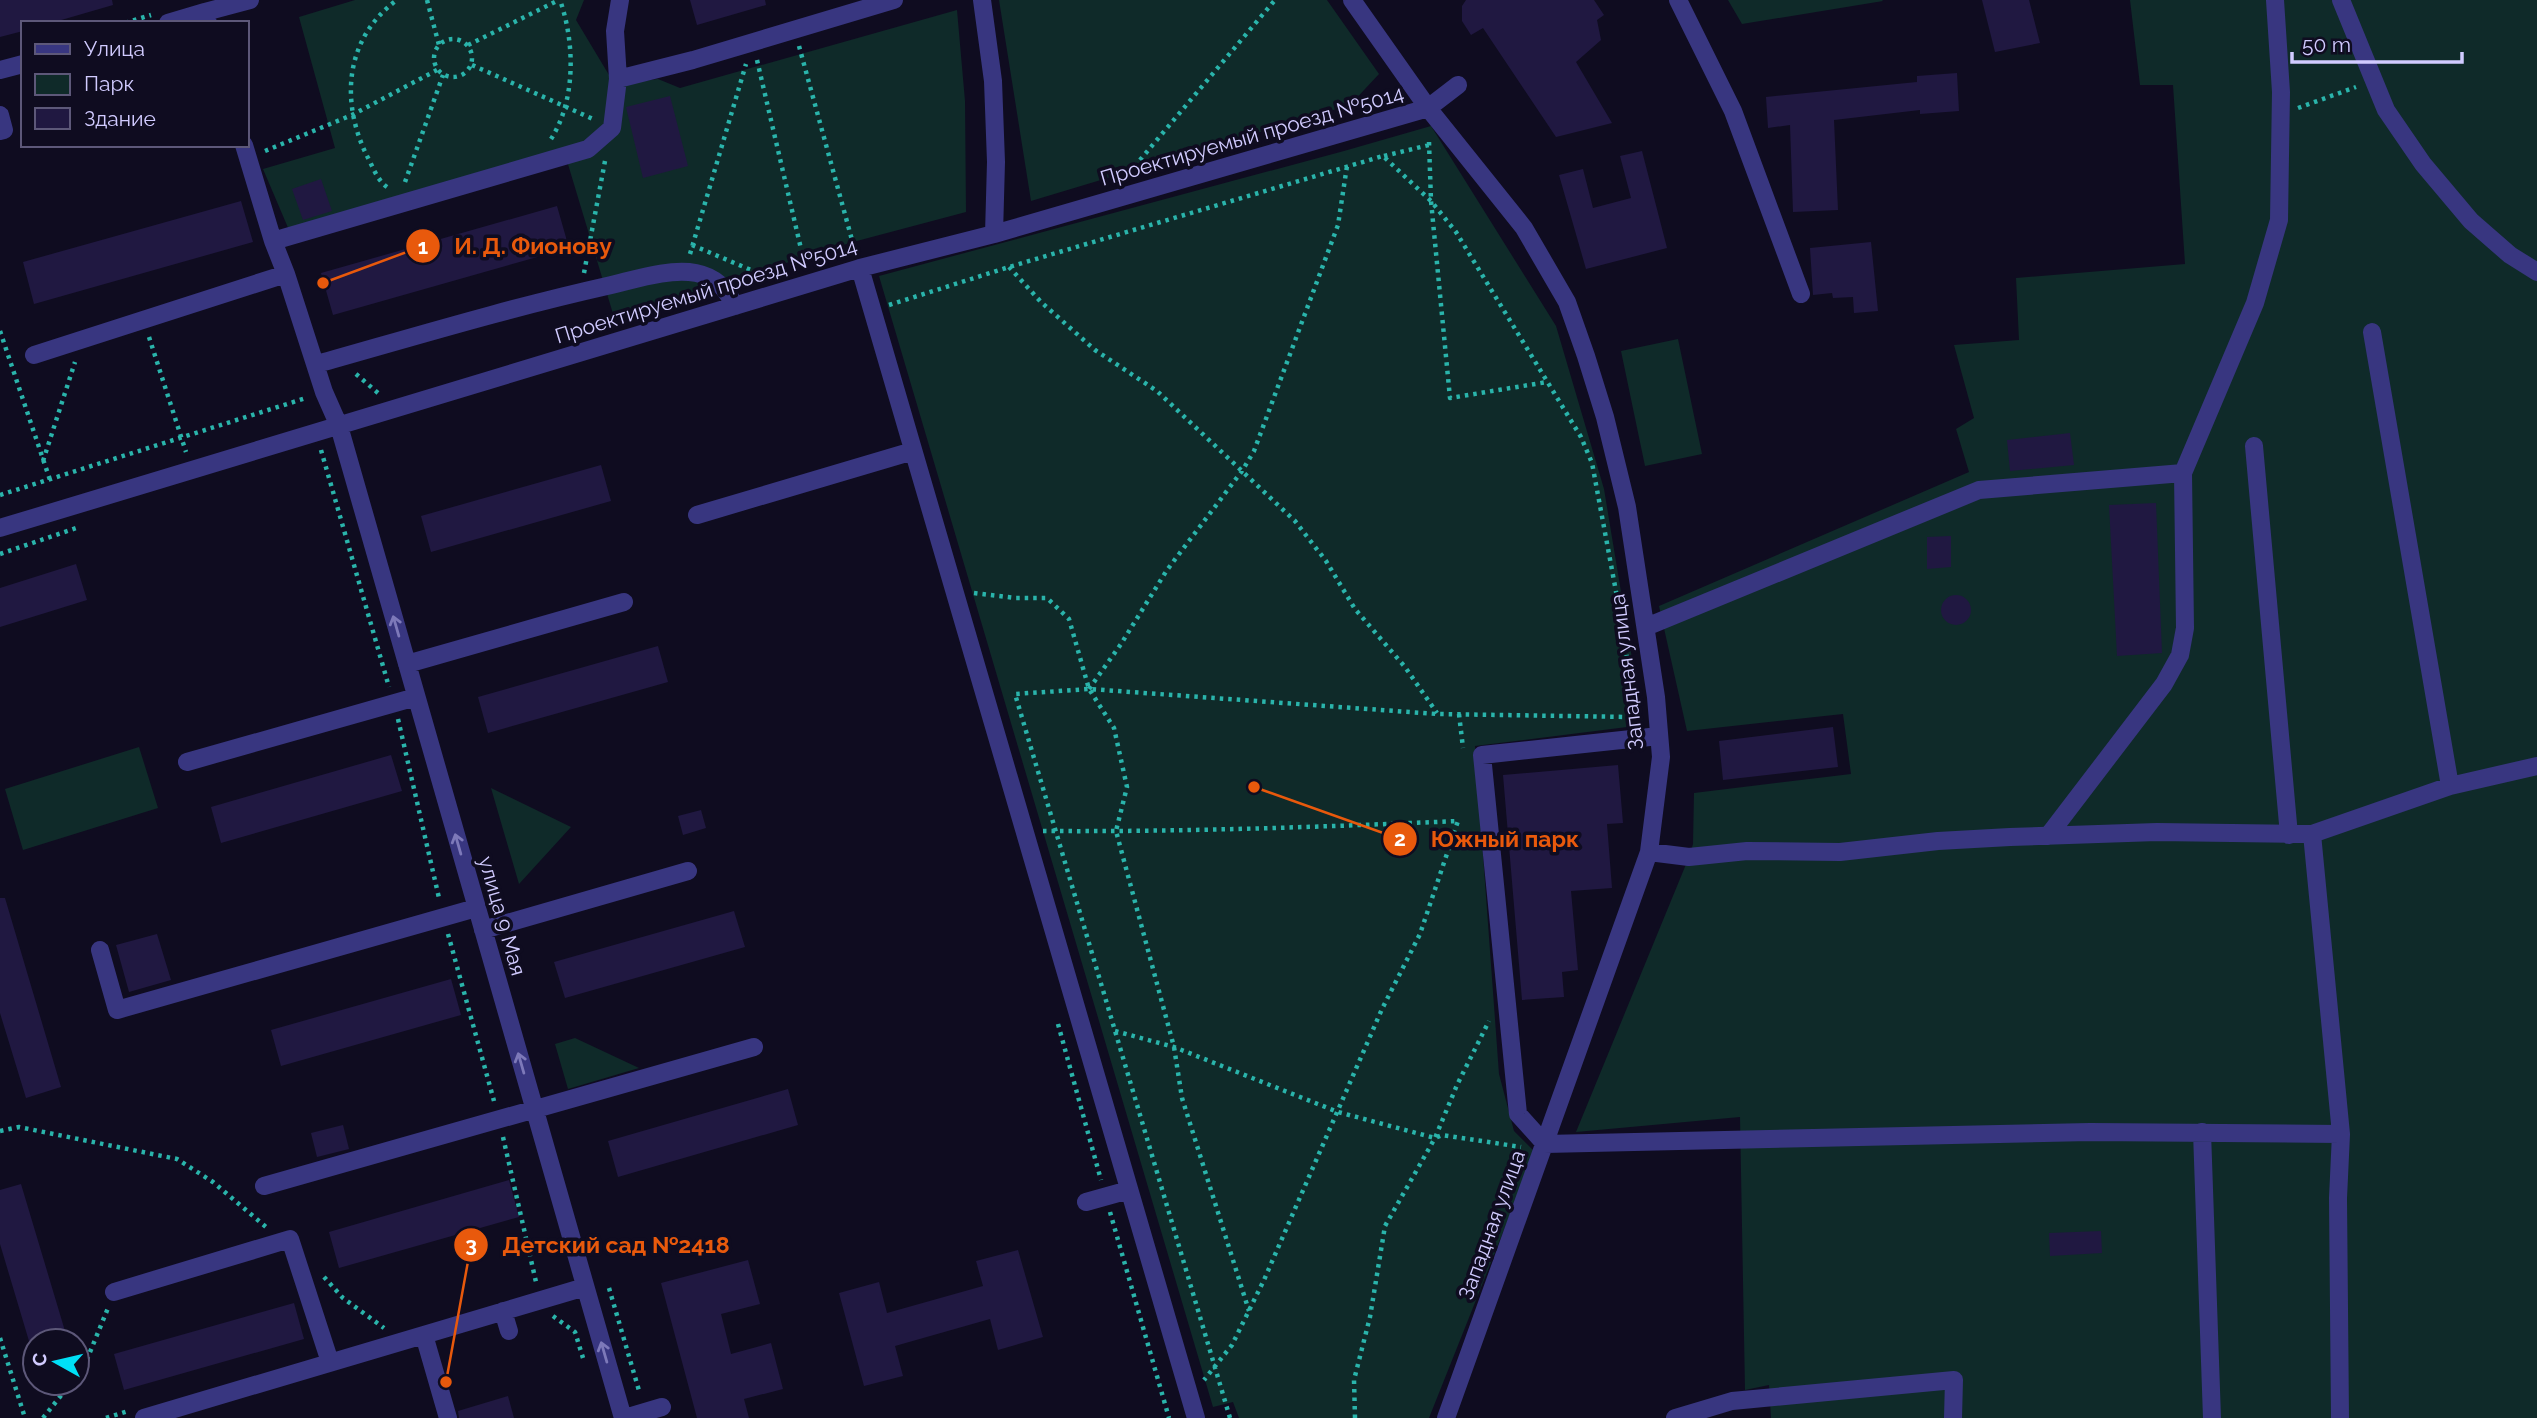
<svg xmlns="http://www.w3.org/2000/svg" width="2537" height="1418" viewBox="0 0 2537 1418" font-family="Raleway,sans-serif">
  <rect width="100%" height="100%" fill="#0f0c20"/>
  <path fill="#0f2a29" d="M355,0H584L576,20L615,85L658,79L680,88L957,10L965,101L966,212L853,242L614,317L564,151L289,230L263,169L335,148L299,17Z
    M999,0H1327L1379,74L1350,105L1031,201Z
    M1728,0H1882L1883,1L1742,24Z
    M2130,0H2537V1418H1771L1769,1385L1745,1390L1740,1117L1576,1132L1689,857L1693,844L1694,793L1851,774L1843,714L1687,731L1659,606L1969,472L1956,429L1974,418L1954,345L2019,340L2016,278L2185,264L2173,85H2140Z
    M1431,126L1556,326L1604,489L1643,725L1475,746L1499,1074L1514,1131L1535,1152L1429,1418H1239L1233,1402L1213,1407L879,276L1344,151Z
    M1678,339L1702,454L1645,466L1621,351Z
    M139,747L158,808L23,850L5,789Z
    M491,788L571,827L519,884Z
    M575,1038L639,1068L568,1089L555,1044Z"/>
  <path fill="#201841" d="M0,0H112L113,5L51,23H23V31L0,37Z
    M690,0H765L766,5L697,25Z
    M1466,0H1594L1604,15L1597,20L1601,40L1576,62L1612,123L1556,137L1483,28L1471,35L1462,21V6Z
    M1982,0H2029L2040,43L1995,52Z
    M1957,73L1959,111L1920,114V110L1834,120L1838,210L1793,212L1790,125L1768,128L1766,97L1917,82V76Z
    M670,96L688,166L643,178L626,107Z
    M1642,151L1667,248L1586,269L1559,175L1583,169L1593,208L1631,198L1620,156Z
    M321,179L332,211L303,220L292,189Z
    M241,201L253,242L34,304L23,262Z
    M557,206L569,248L333,315L321,273Z
    M1871,242L1878,311L1854,313L1853,297L1833,298L1832,293L1813,295L1810,248Z
    M2070,433L2074,465L2010,471L2007,440Z
    M601,465L611,501L431,552L421,516Z
    M2156,503L2162,653L2117,656L2109,505Z
    M1951,536V567L1927,569V537Z
    M76,564L87,600L0,627V588Z
    M1941 610a15 15 0 1 1 30 0a15 15 0 1 1-30 0Z
    M658,646L668,682L488,733L478,697Z
    M1833,727L1838,767L1723,780L1719,741Z
    M391,755L402,791L221,843L211,807Z
    M1618,765L1623,823L1607,824L1612,888L1571,891L1578,970L1562,972L1564,997L1522,1000L1503,775Z
    M701,810L706,828L683,835L678,816Z
    M0,898H5L61,1087L26,1098L0,1013Z
    M734,911L745,947L565,998L554,962Z
    M157,934L171,980L129,992L116,945Z
    M451,979L461,1015L281,1066L271,1030Z
    M788,1089L798,1125L618,1177L608,1141Z
    M343,1125L349,1149L317,1157L311,1133Z
    M509,1180L519,1217L339,1268L329,1232Z
    M21,1184L68,1341H29L0,1244V1190Z
    M2101,1231L2102,1253L2050,1256L2049,1233Z
    M1018,1250L1043,1337L998,1350L990,1319L895,1346L903,1376L864,1386L839,1293L879,1282L887,1313L983,1286L976,1261Z
    M748,1260L760,1304L721,1314L731,1354L771,1343L783,1389L744,1399L749,1418H697L661,1283Z
    M294,1303L304,1339L124,1390L114,1354Z
    M508,1396L514,1418H459L458,1411Z"/>
  <g fill="none" stroke-linecap="round" stroke-linejoin="round">
    <path stroke="#2ab4ab" stroke-width="4.5" stroke-dasharray="3.5 5" stroke-linecap="butt" d="M427,0L439,45
      M125,23L151,15
      M434 58a19 19 0 1 1 38 0a19 19 0 1 1-38 0Z
      M468,45L559,0
      M799,46L855,251
      M757,60L805,266
      M472,65L593,119
      M2298,108L2356,87
      M551,139C576,100 575,43 560,0
      M1429,142L1431,201L1450,398L1547,382
      M265,151L352,115L437,70
      M1384,156L1429,145
      M1129,173L1275,0
      M405,182L443,75
      M387,187C377,180 373,167 367,156C340,101 345,38 397,0
      M692,245L765,276
      M690,254L746,64
      M1009,267L1041,302L1095,350L1157,391L1295,521L1326,561L1355,609L1405,667L1437,713
      M584,273L605,161
      M889,305L1009,267L1383,156L1431,201L1456,232L1581,437L1592,463L1623,629
      M0,331L50,480
      M149,337L186,452
      M356,374L378,393
      M321,450L389,687
      M43,461L75,362
      M0,495L306,398
      M0,554L79,527
      M974,593L1016,598H1047L1069,619L1089,689L1114,728L1127,787L1116,831L1174,1047L1182,1098L1249,1311
      M1624,638L1636,718
      M1089,689L1121,644L1167,570L1242,471L1254,451L1338,225L1347,166
      M1459,714L1463,748
      M398,719L439,898
      M1043,831C1181,832 1320,827 1458,821L1420,934L1382,1009L1264,1280L1232,1345L1204,1380
      M448,934L494,1101
      M1058,1024L1101,1180
      M1115,1031L1174,1047L1338,1112L1435,1138L1442,1135L1521,1147
      M0,1131L19,1127L177,1159L213,1182L266,1227
      M503,1137L536,1282
      M1110,1212L1169,1418
      M324,1277L343,1298L384,1328
      M609,1288L640,1394
      M553,1316L575,1332L583,1358
      M0,1338L25,1418
      M77,1374L88,1357L108,1308
      M43,1418L71,1383
      M106,1418L128,1411
      M1230,1418L1015,694L1089,689L1437,714L1630,717
      M1355,1418L1354,1380L1370,1317L1385,1226L1435,1138L1457,1085L1489,1021"/>
    <path stroke="#383680" stroke-width="18" d="M620,0L615,31L618,79L693,60L894,0
      M982,0L993,81L996,162L994,234
      M1352,0L1428,108L1524,228L1567,302L1586,356L1605,417L1627,507L1656,697L1661,757L1649,852L1446,1418
      M1678,0L1733,111L1801,294
      M2341,0L2386,110L2423,164L2471,221L2510,255L2537,272
      M168,23L205,12
      M208,23L205,12L250,0
      M0,70L23,64
      M0,115L4,130L0,131
      M244,145L273,241L286,274L324,392L339,426L623,1418
      M273,241L588,149L612,128L618,79
      M860,268L1196,1418
      M2372,332L2450,786
      M34,355L286,274
      M317,364C413,337 509,308 607,286C634,280 668,268 696,273C717,277 726,289 735,306
      M2254,446L2289,835
      M697,515L913,451
      M0,528L860,268L994,234L1428,108L1458,85
      M1646,627L1979,490L2183,473
      M407,664L624,602
      M1659,736L1482,755L1518,1114L1545,1144L2090,1132L2341,1134
      M187,762L416,697
      M2312,834L2341,1134L2338,1198L2340,1418
      M2048,836L2164,684L2180,655L2185,628L2183,473L2255,303L2279,220L2281,92L2275,0
      M1649,852L1689,857L1747,851L1840,852L1938,841L2010,837L2157,832L2312,834L2450,786L2537,766
      M483,930L688,871
      M100,950L117,1010L476,908
      M2202,1132L2212,1418
      M264,1186L754,1047
      M1086,1202L1129,1190
      M114,1292L290,1239L330,1362
      M503,1311L509,1331
      M424,1335L448,1418
      M144,1418L585,1287
      M625,1418L662,1407
      M1675,1418L1732,1401L1954,1380L1953,1418"/>
  </g>
  <defs><path id="oneway-shaft" d="M-6 0H5M1.5-3L5.5 0L1.5 3" fill="none" stroke-width="1.6" stroke-linecap="round" stroke-linejoin="round" transform="scale(1.75)"/></defs>
  <g stroke="#7d79b9">
    <use href="#oneway-shaft" transform="translate(396 626) rotate(-106)"/>
    <use href="#oneway-shaft" transform="translate(458 844) rotate(-106)"/>
    <use href="#oneway-shaft" transform="translate(521 1063) rotate(-106)"/>
    <use href="#oneway-shaft" transform="translate(604 1352) rotate(-106)"/>
  </g>
  <g text-anchor="middle" stroke-width="7" stroke-linejoin="round" paint-order="stroke">
    <g font-size="21" fill="#d1cbff" stroke="#0f0c20">
      <text transform="translate(1252 136) rotate(-16)" y="7">Проектируемый проезд №5014</text>
      <text transform="translate(706 291) rotate(-17)" y="7">Проектируемый проезд №5014</text>
      <text transform="translate(1627 672) rotate(-97)" y="7">Западная улица</text>
      <text transform="translate(502 916) rotate(74)" y="7">улица 9 Мая</text>
      <text transform="translate(1492 1225) rotate(-70)" y="7">Западная улица</text>
    </g>
  </g>
  <path fill="none" stroke="#e8590c" stroke-width="2.5" d="M323 283L423 246M1254 787L1400 839M446 1382L471 1245"/>
  <g fill="#e8590c" stroke="#0f0c20" stroke-width="2.5">
    <circle cx="323" cy="283" r="7"/>
    <circle cx="1254" cy="787" r="7"/>
    <circle cx="446" cy="1382" r="7"/>
    <circle cx="423" cy="246" r="18"/>
    <circle cx="1400" cy="839" r="18"/>
    <circle cx="471" cy="1245" r="18"/>
  </g>
  <g font-size="21" text-anchor="middle" font-weight="bold" fill="#fff">
    <text x="423" y="254">1</text>
    <text x="1400" y="846">2</text>
    <text x="471" y="1252">3</text>
  </g>
  <g font-size="23" text-anchor="middle" font-weight="bold" fill="#e8590c" stroke="#0f0c20" stroke-width="7" stroke-linejoin="round" paint-order="stroke">
    <text x="533" y="254">И. Д. Фионову</text>
    <text x="1505" y="847">Южный парк</text>
    <text x="616" y="1253">Детский сад №2418</text>
  </g>
  <rect x="21" y="21" width="228" height="126" fill="#0f0c20" stroke="#5d5879" stroke-width="2"/>
  <rect x="35" y="44" width="35" height="10" fill="#383680" stroke="#5d5879" stroke-width="2"/>
  <text x="84" y="56" font-size="21" fill="#d1cbff">Улица</text>
  <rect x="35" y="74" width="35" height="21" fill="#0f2a29" stroke="#5d5879" stroke-width="2"/>
  <text x="84" y="91" font-size="21" fill="#d1cbff">Парк</text>
  <rect x="35" y="108" width="35" height="21" fill="#201841" stroke="#5d5879" stroke-width="2"/>
  <text x="84" y="126" font-size="21" fill="#d1cbff">Здание</text>
  <g transform="translate(56 1362) rotate(278)"><circle r="33" fill="#0f0c20" stroke="#5d5879" stroke-width="2"/>
  <path d="M0-5L12 26L0 18L-12 26Z" fill="#00dff6"/>
  <text y="-10" font-size="19" font-weight="bold" text-anchor="middle" fill="#d1cbff">С</text>
  </g>
  <path d="M2292 52v10h170v-10" fill="none" stroke="#d1cbff" stroke-width="3.5"/>
  <text x="2302" y="52" font-size="21" fill="#d1cbff" stroke="#0f0c20" stroke-width="5" paint-order="stroke">50 m</text>
</svg>
